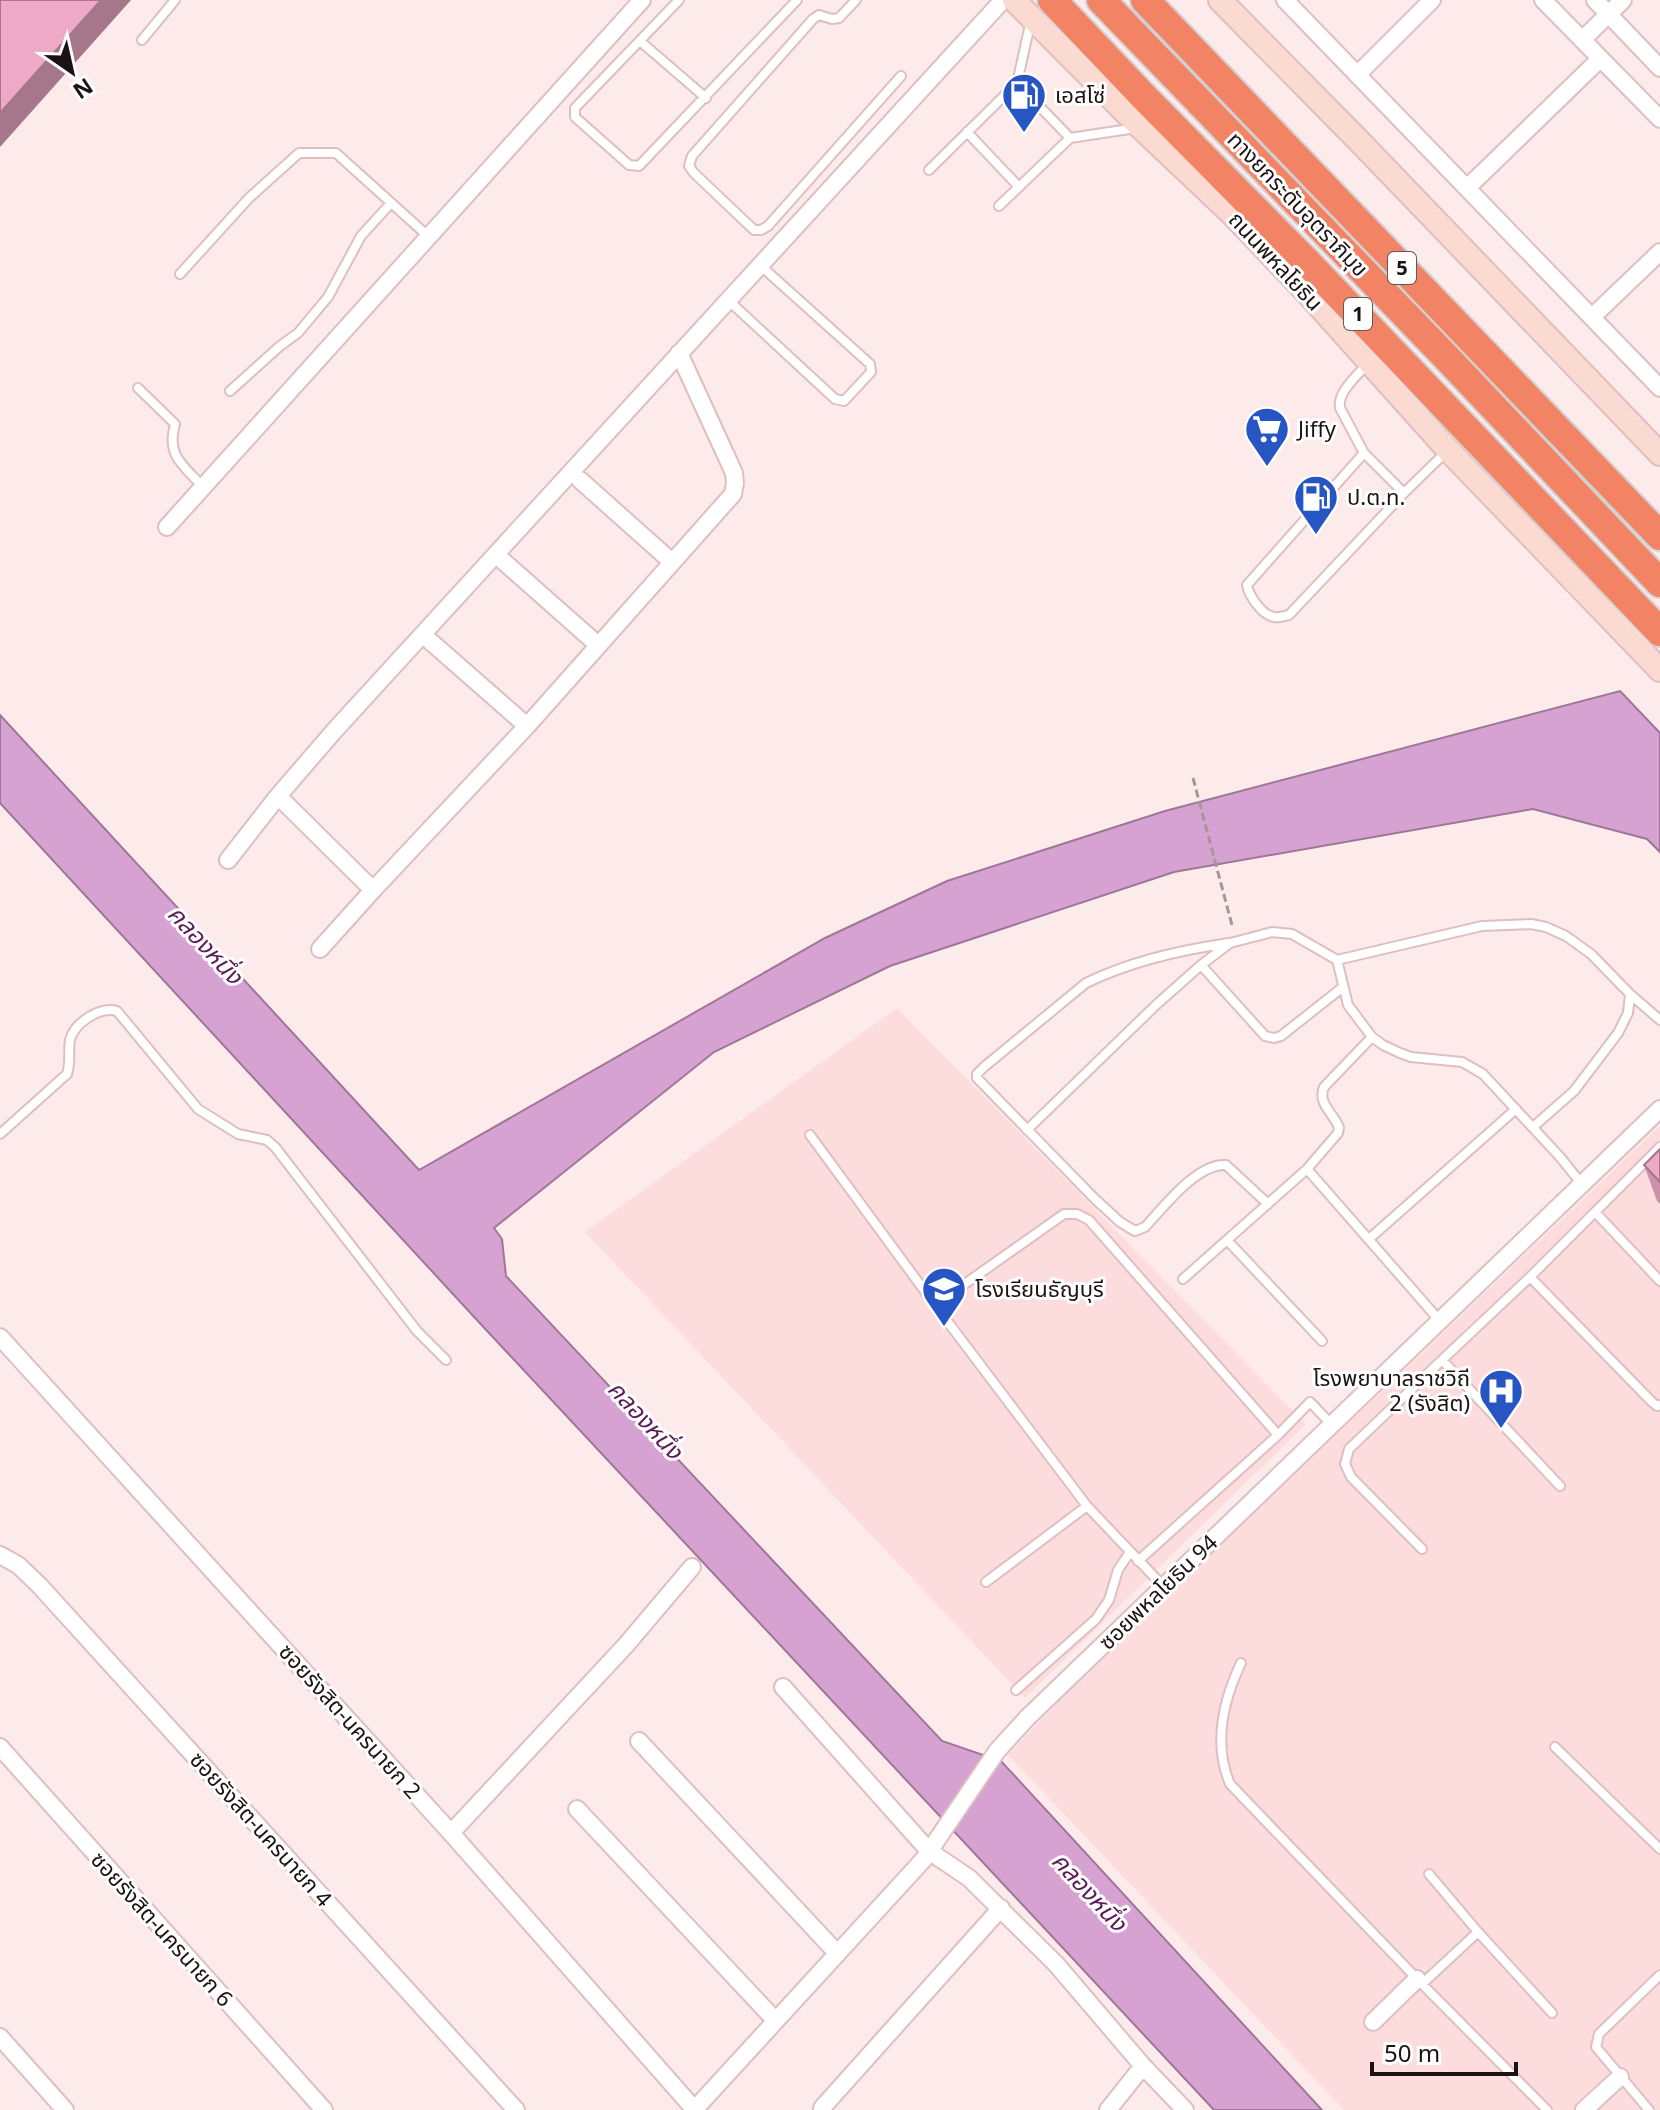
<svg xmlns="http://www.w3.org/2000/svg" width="1660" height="2110" viewBox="0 0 1660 2110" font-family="'Noto Sans','Noto Sans Thai',sans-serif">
  <rect width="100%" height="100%" fill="#fdeaeb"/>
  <path fill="#fddcde" d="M897,1008L1306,1424L1025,1698L585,1232Z
    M1660,1126V2110H1344L1008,1755L1071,1688Z"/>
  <path fill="#d6a2d1" stroke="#9e7798" stroke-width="2" d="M1620,691L1660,733V852L1647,839L1533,809L1174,872L890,966L714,1052L494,1228L502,1239L506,1276L942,1741L1001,1761L1322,2110H1214L476,1319L0,803V715L419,1170L825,938L947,881L1165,811Z"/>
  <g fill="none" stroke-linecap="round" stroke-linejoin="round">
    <g stroke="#debfc0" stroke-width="12">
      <path id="lane" d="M679,0L575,108V117L629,165L639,166L797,0
        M856,0L839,18L832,19L819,15L813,19L692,156L689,166L694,173L754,230H761L768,226L901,76
        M1031,20L1017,83L1070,138L1136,128
        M142,40L175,0
        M640,41L706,98
        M967,132L1019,187
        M929,170L1017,83
        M999,206L1070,138
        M180,274L249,198L299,153H336L429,237
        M728,300L835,399L844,401L871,372L870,364L761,266
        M1368,363C1358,375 1337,392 1340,408L1364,453L1404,493
        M138,388L175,424C166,456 183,465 203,487
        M230,391L280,346L298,333L328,297L361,236L391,203
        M1364,453L1247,585C1249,596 1262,615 1274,617C1280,618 1283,616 1289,615L1404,493L1447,451
        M1229,943C1180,950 1131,961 1086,983L984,1067L977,1074V1078L1095,1199L1120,1222L1135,1231L1145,1227C1164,1207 1197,1163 1226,1165L1268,1204
        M1337,960L1482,926L1531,924L1546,927L1566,936L1591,954L1630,994L1628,1013L1618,1033L1574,1091L1533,1127
        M1343,987L1281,1036L1274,1038L1265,1036L1201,965L1230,943L1272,932L1292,934L1337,960L1348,1005L1372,1037L1383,1045L1400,1053L1411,1057L1462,1062L1483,1074L1560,1157L1581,1183
        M1630,994L1660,1020
        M1372,1037L1324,1087C1317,1104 1334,1113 1339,1128L1338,1133L1307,1169L1440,1321
        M1027,1130L1156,1005L1201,965
        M0,1134L67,1074C71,1063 68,1052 70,1040C74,1023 100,1006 117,1011L198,1109L238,1134L267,1140L275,1147L417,1331L446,1360
        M810,1135L935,1305
        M1595,1212L1660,1281
        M1369,1239L1516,1109
        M1227,1240L1322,1341
        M1530,1277L1652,1402L1657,1406L1660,1405
        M1183,1279L1307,1169
        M1560,1486L1442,1360L1530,1277L1660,1147
        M1087,1506L935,1305L1064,1214H1077L1089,1220L1278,1435
        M1422,1549L1351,1477L1345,1464L1349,1449L1442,1360
        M1138,1561L1278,1435L1310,1402L1332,1425
        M986,1582L1087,1506L1164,1587
        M1241,1663C1223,1701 1213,1744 1230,1784L1422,1984L1547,2110
        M1016,1690L1096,1619L1109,1600L1118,1570L1130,1552
        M1555,1747L1660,1849
        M1429,1874L1478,1932
        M1422,1984L1478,1932L1552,2013
        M1649,2110L1596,2047L1599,2034L1660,1975"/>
    </g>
    <g stroke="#debfc0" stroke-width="20">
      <path id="street" d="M1285,0L1660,388
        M1543,0L1660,119
        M1595,0L1660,68
        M1582,40L1623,0
        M1357,75L1432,0
        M1467,188L1600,59
        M1592,317L1660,252
        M580,480L672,562
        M167,527L642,0
        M502,560L598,645
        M430,641L527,726
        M278,796L373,890L320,949
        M228,860L278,796L335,730L1003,0
        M373,890L527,726L733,494L735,483L734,473L679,353
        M0,1337L451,1833L695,2110
        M0,1555L18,1565L39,1585L516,2110
        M783,1687L929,1851L969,1878L1056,1964L1143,2066L1185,2110
        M639,1741L837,1953
        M0,1747L324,2110
        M577,1809L775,2020
        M451,1833L626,1645L692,1567
        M1373,2022L1417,1979
        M0,2037L65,2110
        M822,2108L1001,1908
        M695,2109L924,1859L997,1751L1027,1718L1660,1109
        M1108,2110L1143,2066
        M1584,2110L1620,2077"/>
    </g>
    <g stroke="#debfc0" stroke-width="26">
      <path id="secondary" d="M1014,0L1140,127L1232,214L1309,295L1448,450L1660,670
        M1220,0L1360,142L1660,454"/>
    </g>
    <g stroke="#d2d0d0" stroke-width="32">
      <path id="highway" d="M1052,0L1143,96L1305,260L1660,632
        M1101,0L1446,357L1660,583
        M1145,0L1660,536"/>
    </g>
    <path stroke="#a69697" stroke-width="3" stroke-dasharray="8 4" stroke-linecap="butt" d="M1193,778L1233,929"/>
    <use href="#lane" stroke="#fff" stroke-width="8"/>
    <use href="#street" stroke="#fff" stroke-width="16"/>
    <use href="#secondary" stroke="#fbdad1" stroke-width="22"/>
    <use href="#highway" stroke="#f28365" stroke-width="28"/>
  </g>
  <path fill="#cc91aa" d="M1660,1149V1204L1657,1201L1644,1165Z"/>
  <path fill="#a6768b" d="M101,0H131L0,147V113Z"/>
  <path fill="#eda9c6" stroke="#a6768b" stroke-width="2" d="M0,0H101L0,113Z
    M1660,1149V1182L1644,1165Z"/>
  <defs>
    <g id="fuel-pin" transform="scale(2.3)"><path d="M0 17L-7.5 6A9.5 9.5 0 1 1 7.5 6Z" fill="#2755c3" stroke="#fff"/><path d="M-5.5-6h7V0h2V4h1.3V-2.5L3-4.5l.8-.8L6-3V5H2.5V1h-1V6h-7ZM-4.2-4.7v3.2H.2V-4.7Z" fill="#fff"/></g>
    <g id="supermarket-pin" transform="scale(2.3)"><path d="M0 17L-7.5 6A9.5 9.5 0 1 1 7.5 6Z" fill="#2755c3" stroke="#fff"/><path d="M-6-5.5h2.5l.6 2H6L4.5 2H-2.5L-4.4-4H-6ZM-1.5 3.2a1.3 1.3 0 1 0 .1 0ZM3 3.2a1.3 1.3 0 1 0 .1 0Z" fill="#fff"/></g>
    <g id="school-pin" transform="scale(2.3)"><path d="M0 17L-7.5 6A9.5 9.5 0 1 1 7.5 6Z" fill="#2755c3" stroke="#fff"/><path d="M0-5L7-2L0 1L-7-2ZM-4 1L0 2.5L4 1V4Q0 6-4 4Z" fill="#fff"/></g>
    <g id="hospital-pin" transform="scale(2.3)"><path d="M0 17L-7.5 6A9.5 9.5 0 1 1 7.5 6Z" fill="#2755c3" stroke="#fff"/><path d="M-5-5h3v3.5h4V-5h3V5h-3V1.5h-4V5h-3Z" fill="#fff"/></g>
  </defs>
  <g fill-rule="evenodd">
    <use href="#fuel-pin" x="1024" y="95"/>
    <use href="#supermarket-pin" x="1267" y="429"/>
    <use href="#fuel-pin" x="1316" y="497"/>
    <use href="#school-pin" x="944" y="1289"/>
    <use href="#hospital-pin" x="1501" y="1391"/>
  </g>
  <g text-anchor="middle" stroke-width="6" stroke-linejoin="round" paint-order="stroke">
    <g fill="#fff" stroke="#61595a" stroke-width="2">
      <rect x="1388" y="252" width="28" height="32" rx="6"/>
      <rect x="1344" y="298" width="28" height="32" rx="6"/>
    </g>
    <g font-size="20" font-weight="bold" fill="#1d1213">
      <text x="1402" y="275">5</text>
      <text x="1358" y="321">1</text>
    </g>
    <g font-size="22" fill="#1d1213" stroke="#fff" text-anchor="start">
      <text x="1055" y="103">เอสโซ่</text>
      <text x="1298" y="437">Jiffy</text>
      <text x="1347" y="505">ป.ต.ท.</text>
      <text x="975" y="1297">โรงเรียนธัญบุรี</text>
      <text x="1470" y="1386" text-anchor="end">โรงพยาบาลราชวิถี<tspan x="1470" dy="25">2 (รังสิต)</tspan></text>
    </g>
    <g font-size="22" fill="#1d1213" stroke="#fff">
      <text transform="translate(1298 204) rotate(46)" y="8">ทางยกระดับอุตราภิมุข</text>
      <text transform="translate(1276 261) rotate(47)" y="8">ถนนพหลโยธิน</text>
      <text transform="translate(1158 1592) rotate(-44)" y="8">ซอยพหลโยธิน 94</text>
      <text transform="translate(350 1721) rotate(48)" y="8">ซอยรังสิต-นครนายก 2</text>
      <text transform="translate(261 1829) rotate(48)" y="8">ซอยรังสิต-นครนายก 4</text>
      <text transform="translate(162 1929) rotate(48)" y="8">ซอยรังสิต-นครนายก 6</text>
    </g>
    <g font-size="24" font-style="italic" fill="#5a1d57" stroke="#fff">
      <text transform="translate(205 945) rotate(47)" y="8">คลองหนึ่ง</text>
      <text transform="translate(645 1420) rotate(47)" y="8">คลองหนึ่ง</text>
      <text transform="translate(1089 1892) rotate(47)" y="8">คลองหนึ่ง</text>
    </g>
  </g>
  <g transform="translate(72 72) rotate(146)" stroke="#ffffff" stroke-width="6" paint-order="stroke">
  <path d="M0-6L14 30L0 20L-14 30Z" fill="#1d1213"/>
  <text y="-12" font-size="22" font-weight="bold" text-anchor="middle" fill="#1d1213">N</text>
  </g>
  <path d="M1372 2062v12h144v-12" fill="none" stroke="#1d1213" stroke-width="4"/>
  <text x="1384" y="2062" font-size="24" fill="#1d1213" stroke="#ffffff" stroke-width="6" paint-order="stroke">50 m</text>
</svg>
